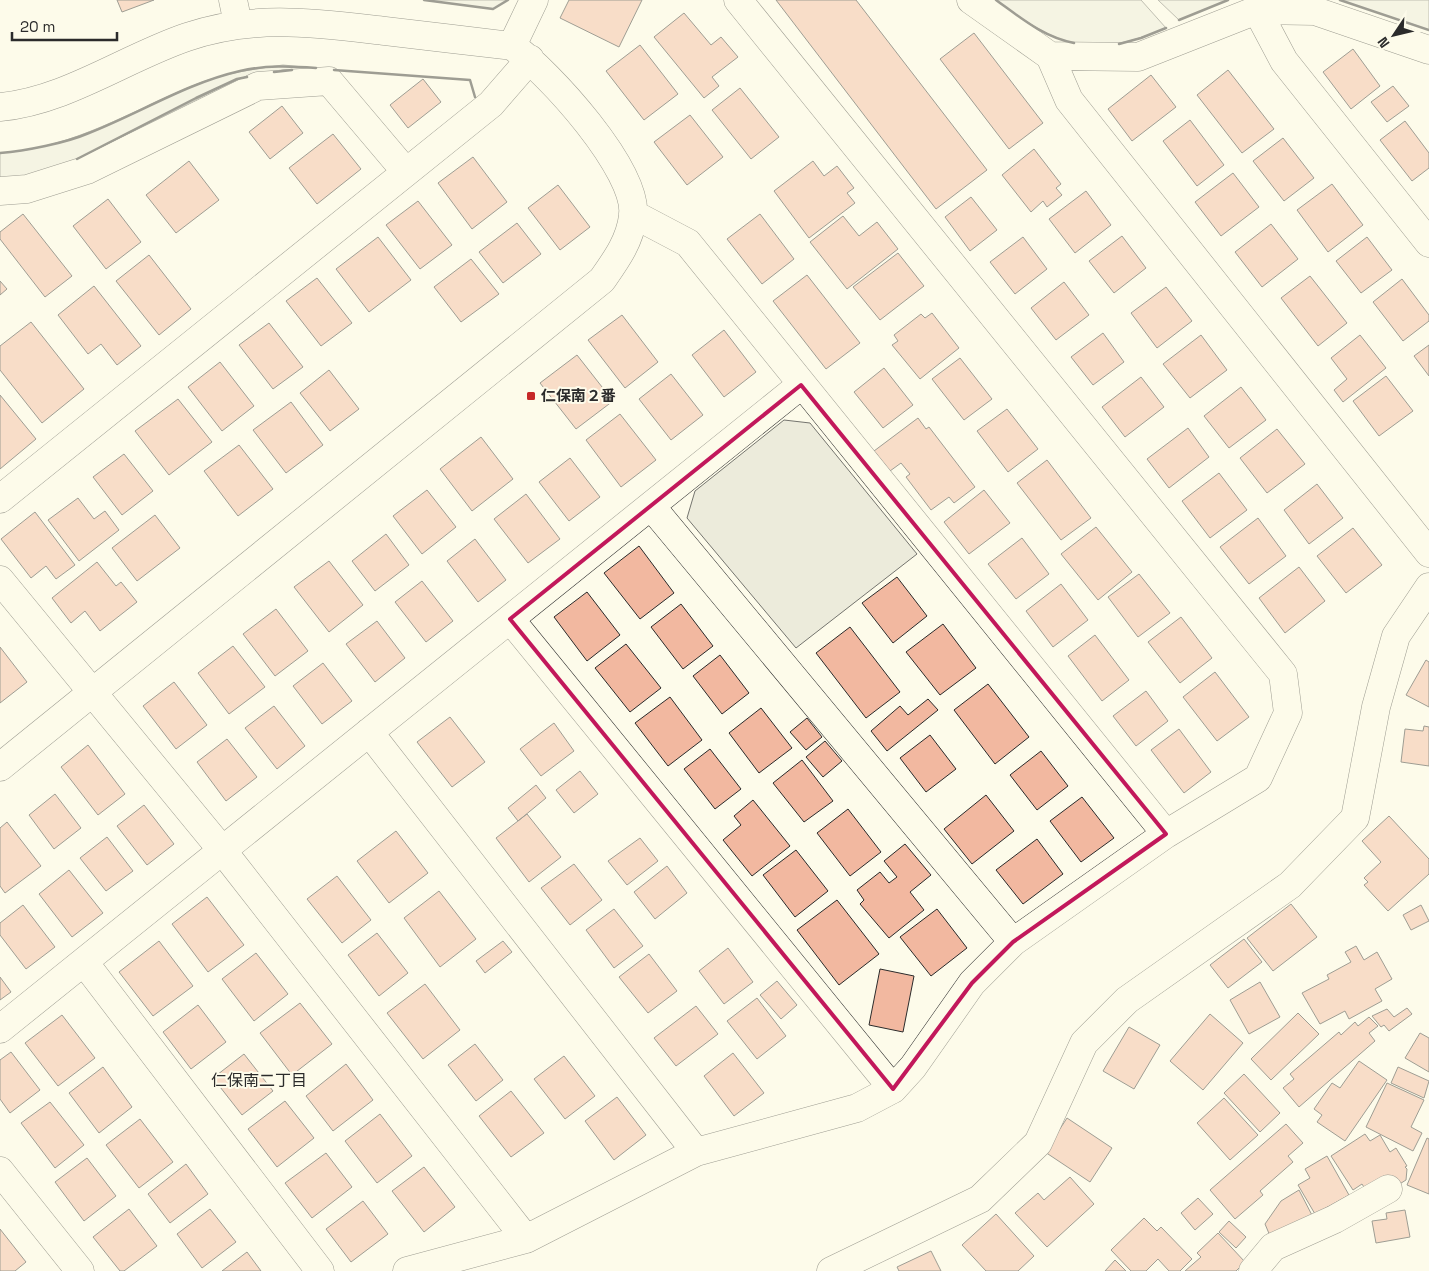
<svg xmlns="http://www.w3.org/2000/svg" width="1429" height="1271" viewBox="0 0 1429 1271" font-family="'Space Grotesk','Noto Sans JP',sans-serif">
  <rect width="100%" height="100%" fill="#fdfbea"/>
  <path fill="#ecebdb" stroke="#74746e" d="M424,0H508L493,9Z
    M996,0H1141L1166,28C1090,60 1059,47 996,0Z
    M1158,0H1228L1179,20Z
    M1340,0H1429V30Z
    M283,65L334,70H283L237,79L63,166L28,176L0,178V153C75,148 130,111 197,84C225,73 254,69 283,65Z
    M784,420L810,423L917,554L796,648L687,518L695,491Z"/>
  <path fill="#f2b8a0" stroke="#2b2b2b" d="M117,0H154L122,12Z
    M569,0H642L619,47L560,18Z
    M776,0H856L987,170L936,209Z
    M684,13L711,45L721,37L738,57L712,77L719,86L704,98L654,37Z
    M974,33L1043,123L1009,149L940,59Z
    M640,45L678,94L644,120L606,71Z
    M1353,49L1380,86L1351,109L1323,72Z
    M1228,70L1274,129L1242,153L1197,95Z
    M1151,75L1176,107L1132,141L1108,109Z
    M423,79L441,102L408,128L390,105Z
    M1393,86L1409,106L1387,122L1371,102Z
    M740,88L779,137L751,159L712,110Z
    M282,106L303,133L270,159L249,132Z
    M690,115L723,157L687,185L654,142Z
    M1190,120L1224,165L1197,186L1163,141Z
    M1405,121L1429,153V168L1412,181L1380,140Z
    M333,134L361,169L317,204L289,168Z
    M1283,138L1314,178L1284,201L1253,161Z
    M1034,149L1061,184L1056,188L1062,195L1047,207L1043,201L1031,212L1002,175Z
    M473,157L507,202L472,229L438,183Z
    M189,161L219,200L176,233L146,195Z
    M813,161L824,176L837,166L854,188L847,193L855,203L809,238L774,191Z
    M1233,173L1259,207L1221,236L1195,202Z
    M1332,184L1363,225L1328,252L1297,210Z
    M558,185L590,227L560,250L528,208Z
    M1086,191L1111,225L1075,253L1049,219Z
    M971,197L997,230L970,251L945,217Z
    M108,199L141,242L106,269L73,226Z
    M418,201L452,245L420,269L386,225Z
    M23,214L72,276L45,297L0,239V232Z
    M760,214L794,259L762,284L727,239Z
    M843,216L859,236L877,222L898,249L847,289L810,242Z
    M517,223L541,254L503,283L479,252Z
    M1271,224L1298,259L1262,287L1235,252Z
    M1122,236L1146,268L1114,293L1089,261Z
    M378,237L411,280L369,312L336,269Z
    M1023,237L1047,269L1015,294L990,262Z
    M1367,237L1392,270L1361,293L1336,261Z
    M898,253L924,286L880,320L853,287Z
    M149,255L191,309L159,335L116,281Z
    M471,259L499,294L461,322L434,287Z
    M807,275L860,343L826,369L773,301Z
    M1310,276L1347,323L1318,346L1281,298Z
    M317,278L352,323L321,346L286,301Z
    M1402,279L1429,315V321L1403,341L1373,302Z
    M0,281L7,289L0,295Z
    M1064,282L1089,315L1056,340L1031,308Z
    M94,286L141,346L117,365L101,344L88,354L58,315Z
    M1166,287L1192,321L1157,348L1131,313Z
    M932,313L959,348L920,379L892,345L898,341L894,335L921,314L925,318Z
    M622,315L658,362L625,388L588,340Z
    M31,322L84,389L42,423L0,370V346Z
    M269,323L303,367L273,389L239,345Z
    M724,330L756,372L724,397L692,355Z
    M1103,333L1124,362L1093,385L1071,357Z
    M1201,335L1227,370L1190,398L1163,364Z
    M1360,335L1386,368L1343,402L1334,390L1347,379L1331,358Z
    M1429,345V376L1414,356Z
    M577,355L613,401L576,429L540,383Z
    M960,358L992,399L964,420L932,379Z
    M220,362L254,406L222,431L188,387Z
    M884,368L913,405L883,428L854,392Z
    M329,370L359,409L330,431L300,393Z
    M671,374L703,415L671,440L639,399Z
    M1386,376L1413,411L1379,436L1353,401Z
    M1141,377L1164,407L1125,437L1102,407Z
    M1241,387L1266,420L1229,448L1204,416Z
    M0,395L36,439L0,469Z
    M178,399L212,442L169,475L135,431Z
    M291,402L323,445L286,473L253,430Z
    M1007,409L1038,449L1008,472L977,431Z
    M620,414L656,460L621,487L586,440Z
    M918,418L926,429L929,427L975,487L954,503L949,497L931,510L906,477L910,474L901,463L890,471L874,451Z
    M1188,428L1209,457L1169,488L1147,459Z
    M1277,429L1305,464L1267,493L1240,458Z
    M481,437L513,479L472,511L440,469Z
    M239,445L273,489L238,516L204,471Z
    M124,454L153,491L122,515L93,477Z
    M570,458L600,497L569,521L539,482Z
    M1047,460L1091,518L1061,540L1017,483Z
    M1219,473L1247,510L1210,538L1182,501Z
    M1317,484L1343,518L1309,544L1284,510Z
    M427,490L456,527L422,554L393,516Z
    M984,490L1010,523L969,554L944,522Z
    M526,494L560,539L528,563L494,519Z
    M78,498L94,519L105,511L119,530L79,561L48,520Z
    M35,512L75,565L56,579L46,566L31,578L1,539Z
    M155,515L180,548L137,581L112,548Z
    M1258,518L1286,556L1249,584L1220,547Z
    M1096,527L1132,572L1098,600L1061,554Z
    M1353,528L1382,565L1346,593L1317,556Z
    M386,534L409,565L375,591L352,561Z
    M1022,538L1049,574L1016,599L988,564Z
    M475,539L506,580L478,602L447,561Z
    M639,546L674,593L640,619L604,573Z
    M329,561L363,605L329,632L294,587Z
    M97,562L116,586L121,582L137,602L100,631L85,611L71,623L52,598Z
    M1299,567L1325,601L1285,633L1259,598Z
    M1139,574L1170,613L1138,637L1108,597Z
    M897,577L927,616L893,643L862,603Z
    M422,581L453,621L426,642L395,602Z
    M1061,584L1088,620L1053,647L1026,611Z
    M587,592L620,635L587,661L554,617Z
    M681,604L713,646L683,669L651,627Z
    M276,609L308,651L275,676L243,634Z
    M1181,617L1212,658L1180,683L1148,642Z
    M377,621L405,658L375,682L346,644Z
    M943,624L976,668L940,695L906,652Z
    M850,627L900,692L866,718L816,653Z
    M1095,635L1129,680L1102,701L1068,656Z
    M626,644L661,688L630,712L595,668Z
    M233,646L265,687L229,714L198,673Z
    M0,647L27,682L0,703Z
    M720,655L749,693L722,714L693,676Z
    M1426,660L1429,662V707L1406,695Z
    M323,663L352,701L322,724L293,686Z
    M1215,672L1249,717L1217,741L1183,697Z
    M174,682L207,725L176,749L143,706Z
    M988,684L1029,737L995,764L954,710Z
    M1146,691L1168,721L1136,746L1113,716Z
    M670,697L702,740L668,766L635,723Z
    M928,699L938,710L887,751L871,731L900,706L908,715Z
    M274,706L305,746L277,769L245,728Z
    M761,708L792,748L759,773L729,733Z
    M450,717L485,762L452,787L417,742Z
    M807,718L822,737L806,750L790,732Z
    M554,723L574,751L541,776L520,749Z
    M1424,726L1429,727V766L1401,762L1405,729L1423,731Z
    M1179,729L1211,772L1184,793L1151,750Z
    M930,735L956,769L926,792L900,758Z
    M227,739L257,777L226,801L197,762Z
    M825,741L842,761L823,777L806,757Z
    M88,745L125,794L98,815L61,767Z
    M710,749L741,789L715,809L684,769Z
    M1041,751L1068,786L1037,810L1010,775Z
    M802,760L833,801L804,822L773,783Z
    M580,771L598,794L574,813L556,790Z
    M536,785L546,798L518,821L508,808Z
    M55,794L81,828L54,849L29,815Z
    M986,795L1014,831L972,864L944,829Z
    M1082,797L1114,838L1081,862L1050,821Z
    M753,800L790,846L752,876L723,840L741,825L734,816Z
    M144,805L174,844L147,865L117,826Z
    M848,809L881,852L850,876L817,833Z
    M527,814L561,857L529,882L496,838Z
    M1389,816L1429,859V874L1388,911L1364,885L1368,882L1364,878L1381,862L1362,841Z
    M7,822L41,866L5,893L0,886V828Z
    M396,831L428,873L389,903L357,861Z
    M107,837L133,871L106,891L80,858Z
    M640,838L658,861L627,885L608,861Z
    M1037,839L1063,874L1023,904L996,870Z
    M905,844L931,875L910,892L924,910L889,938L860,904L864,900L857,890L880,872L889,883L897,877L884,861Z
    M796,850L828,891L795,917L763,875Z
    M574,864L602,900L570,925L541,888Z
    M667,866L687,893L655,919L634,892Z
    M69,870L103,913L72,937L39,894Z
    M337,876L371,920L342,943L307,899Z
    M439,891L476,939L440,967L404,918Z
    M207,897L244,945L208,972L172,924Z
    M837,900L879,954L839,985L797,930Z
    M1291,904L1317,937L1273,971L1247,938Z
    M23,905L55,947L26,969L0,935V923Z
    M1421,905L1429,921L1411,930L1403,915Z
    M614,909L643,946L614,968L586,930Z
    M937,909L967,948L931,976L900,937Z
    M377,933L408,973L379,996L348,955Z
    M1244,939L1262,962L1228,988L1210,965Z
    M159,941L193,986L153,1016L119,972Z
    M503,941L512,952L485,973L476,961Z
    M1356,946L1364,960L1377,952L1392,979L1375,989L1382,1001L1349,1019L1345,1011L1320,1024L1302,993L1329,979L1327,975L1351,962L1345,952Z
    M728,948L753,982L724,1004L699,971Z
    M256,953L288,994L254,1021L222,979Z
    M649,954L677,991L648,1013L619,977Z
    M880,969L914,976L903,1032L869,1025Z
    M0,977L11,992L0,1000Z
    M777,981L797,1005L781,1019L760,995Z
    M1260,982L1280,1017L1249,1034L1230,1000Z
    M425,984L460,1030L423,1059L387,1013Z
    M757,998L786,1036L757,1059L727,1021Z
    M300,1003L332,1044L292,1075L260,1033Z
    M198,1005L226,1042L191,1069L163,1032Z
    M696,1006L718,1034L676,1066L654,1038Z
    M1407,1008L1412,1014L1389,1031L1384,1025L1381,1027L1372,1016L1387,1009L1394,1017Z
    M1298,1013L1319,1034L1271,1080L1251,1059Z
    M1210,1014L1243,1043L1203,1090L1170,1061Z
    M62,1015L95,1058L58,1086L25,1043Z
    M1369,1017L1378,1026L1369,1033L1375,1041L1299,1107L1283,1088L1294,1079L1290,1074L1339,1032L1341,1035L1355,1022L1358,1026Z
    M1129,1027L1160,1045L1134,1089L1103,1071Z
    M1420,1033L1429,1038V1072L1405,1058Z
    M475,1044L503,1080L476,1101L448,1065Z
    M11,1052L40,1090L10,1113L0,1099V1060Z
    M733,1053L764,1093L734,1116L704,1076Z
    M244,1054L273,1091L242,1115L213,1078Z
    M564,1056L595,1096L565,1119L534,1079Z
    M1359,1061L1387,1080L1345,1141L1317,1122L1322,1115L1314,1109L1332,1083L1340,1088Z
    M346,1064L373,1100L333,1131L306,1096Z
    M103,1067L132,1107L99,1133L69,1093Z
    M1398,1067L1429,1081L1424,1098L1391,1083Z
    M1244,1074L1280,1113L1260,1132L1224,1093Z
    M1387,1083L1424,1100L1411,1127L1422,1133L1413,1151L1366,1127Z
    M511,1091L544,1133L511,1157L479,1116Z
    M617,1097L646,1135L614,1160L585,1121Z
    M1224,1098L1258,1135L1230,1160L1197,1123Z
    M285,1101L314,1138L277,1167L248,1129Z
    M50,1102L84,1145L55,1168L21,1123Z
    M380,1114L412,1156L377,1183L345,1141Z
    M1067,1118L1112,1148L1090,1182L1045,1152Z
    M140,1119L173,1162L139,1188L106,1145Z
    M1286,1124L1303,1143L1288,1156L1293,1162L1260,1191L1263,1195L1235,1219L1210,1190Z
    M1365,1134L1370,1141L1380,1135L1390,1152L1396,1148L1407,1166L1405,1167L1407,1169L1406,1180L1398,1185L1392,1176L1367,1192L1362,1184L1353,1190L1331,1156Z
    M1427,1138L1429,1139V1194L1407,1185Z
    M326,1153L352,1187L312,1218L285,1183Z
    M1327,1156L1349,1195L1315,1214L1298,1185L1310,1178L1305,1169Z
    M87,1158L116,1196L84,1221L55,1182Z
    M186,1164L208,1194L170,1223L148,1194Z
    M424,1167L455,1207L424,1232L392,1191Z
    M1070,1177L1094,1204L1047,1247L1015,1213L1038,1193L1044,1200Z
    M1299,1190L1315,1221L1273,1243L1265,1224L1281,1201Z
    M1198,1198L1213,1214L1195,1230L1181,1213Z
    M363,1201L388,1234L351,1262L326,1229Z
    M129,1209L157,1246L124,1271H120L93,1237Z
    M210,1209L236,1242L202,1268L177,1234Z
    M1405,1210L1410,1237L1376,1243L1372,1221L1387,1219L1386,1213Z
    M996,1214L1034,1256L1018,1271H986L962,1245Z
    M1144,1218L1157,1231L1161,1227L1192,1259L1180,1271H1169L1158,1259L1146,1271H1131L1111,1250Z
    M1229,1221L1246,1237L1236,1248L1219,1232Z
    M0,1229L26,1262L15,1271H0Z
    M1218,1233L1245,1262L1236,1271H1185L1201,1257L1197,1253Z
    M931,1251L941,1271H899L897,1267Z
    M247,1252L261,1271H222Z
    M1115,1260L1126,1271H1105Z"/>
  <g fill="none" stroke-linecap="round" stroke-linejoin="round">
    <g stroke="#2b2b2b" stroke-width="29">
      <path id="minor" d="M233,0L238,24
        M971,0L1050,56L1069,100L1429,553
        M1257,10L1284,61L1429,243
        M512,46L534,0
        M1050,56L1138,57L1257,10L1315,11L1429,50
        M0,107C66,101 125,58 187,37C255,14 315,23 385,31C427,36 470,41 512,46C548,71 639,171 633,216C630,241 616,260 602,280L0,767
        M0,191L27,189L87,170L258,86L329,81L406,172
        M633,214L688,243L1166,834
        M0,499L491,104L530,59
        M651,506L1013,942
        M0,580L222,850L526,1239
        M510,619L893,1089
        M369,732L696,1152
        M84,962L320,1271
        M0,1029L801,385
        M0,1171L80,1271
        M407,1271L526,1239L696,1152L857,1108L893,1089L913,1067L972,983L1013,942L1166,834L1258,778L1288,713L1283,674L738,0
        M831,1271L980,1199L1038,1143L1084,1043L1127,1000L1290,885L1355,818L1376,707L1396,636L1429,587
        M1253,1271L1273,1247L1335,1219L1388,1189"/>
    </g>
    <use href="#minor" stroke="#fdfbea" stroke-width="28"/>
    <path stroke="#2b2b2b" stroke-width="2.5" d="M424,0L493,9L508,0
      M996,0C1021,18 1043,37 1074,43
      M1340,0L1429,30
      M1179,20L1228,0
      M1119,44L1141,38L1166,28
      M334,70L470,80L475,97
      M274,72L292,70
      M0,153C25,151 66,143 89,133C140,113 187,83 240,71C266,65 291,66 316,68
      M77,159L196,98L237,79L247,77"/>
  </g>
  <path d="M0 0H1429V1271H0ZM801,385L1166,834L1013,942L972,983L893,1089L510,619Z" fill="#fdfbea" fill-opacity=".55" fill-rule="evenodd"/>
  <path fill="none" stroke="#c2185b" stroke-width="4" stroke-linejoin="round" d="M801,385L1166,834L1013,942L972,983L893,1089L510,619Z"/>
  <rect fill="#c62828" stroke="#fdfbea" stroke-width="2" x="526" y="391" width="10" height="10" rx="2.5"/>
  <g text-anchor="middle" stroke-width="4" stroke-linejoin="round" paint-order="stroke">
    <g font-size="15" font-weight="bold" fill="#2b2b2b" stroke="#fdfbea" text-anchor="start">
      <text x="541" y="401">仁保南２番</text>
    </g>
    <g font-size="16" fill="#2b2b2b" stroke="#fdfbea">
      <text x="259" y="1086">仁保南二丁目</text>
    </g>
  </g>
  <g transform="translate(1394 35) rotate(235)" stroke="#fdfbea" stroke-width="4" paint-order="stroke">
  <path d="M0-4L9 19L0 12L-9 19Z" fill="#2b2b2b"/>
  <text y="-8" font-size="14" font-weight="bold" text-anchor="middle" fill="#2b2b2b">N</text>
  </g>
  <path d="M12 32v8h105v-8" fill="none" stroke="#2b2b2b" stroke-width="2.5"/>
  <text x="20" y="32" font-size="15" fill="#2b2b2b" stroke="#fdfbea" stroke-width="4" paint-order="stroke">20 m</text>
</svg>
